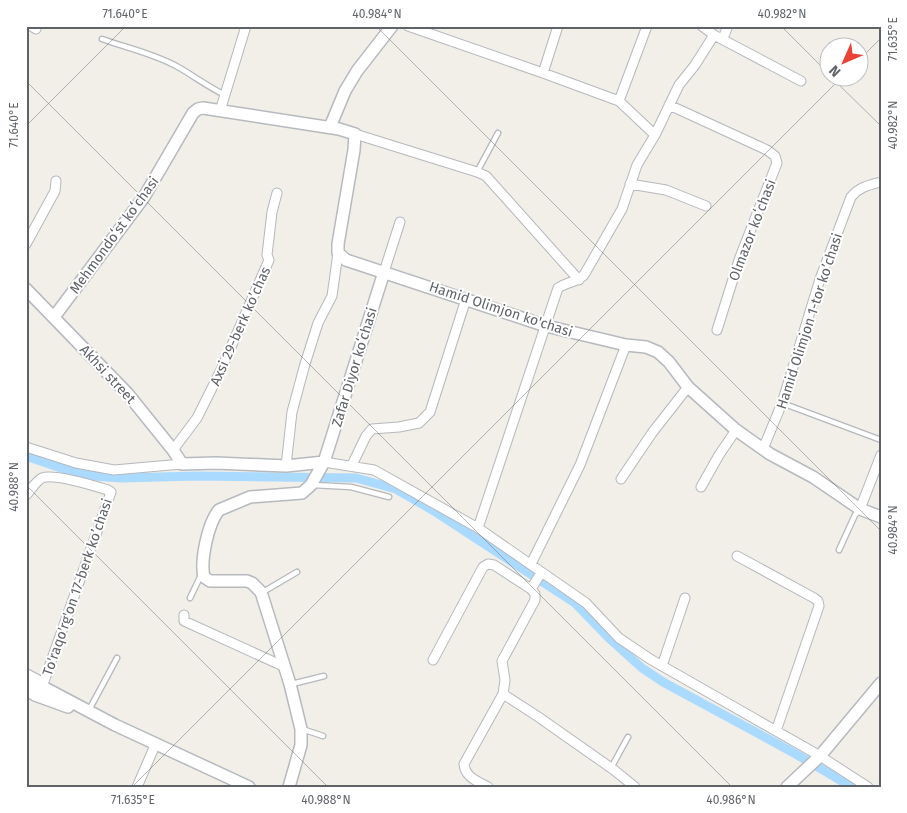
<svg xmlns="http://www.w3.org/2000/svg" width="907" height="813" viewBox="0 0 907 813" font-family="'Fira Sans',sans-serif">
  <rect width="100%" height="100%" fill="#f1efe8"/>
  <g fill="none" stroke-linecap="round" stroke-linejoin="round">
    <path stroke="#aadaff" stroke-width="9" d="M26,456L64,469L94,476L122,478L197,476L356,478L396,489L434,511L575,603L611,640L642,668L663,682L794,753L852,787"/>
    <g stroke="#b5b8bc" stroke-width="7">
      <path id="lane" d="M102,39C127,48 155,54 178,67C194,76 208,87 225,95
        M477,172L498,133
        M782,403L881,440
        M313,485L351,487L389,497
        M839,550L855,515L859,510
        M263,592L297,572
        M190,598L201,575
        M26,671L45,681
        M292,684L324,676
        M89,710L117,658
        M302,729L323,736
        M611,768L628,737"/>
    </g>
    <g stroke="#b5b8bc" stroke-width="11">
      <path id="street" d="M31,26L36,29
        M408,26L543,73L619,101L655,135
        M714,35L801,81
        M723,38L728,26
        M543,73L558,26
        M619,101L647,26
        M669,105L767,150L775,156L777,163L740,257L717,330
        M220,111L246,26
        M355,134L477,172L486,176L579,280
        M630,184L666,190L706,206
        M26,244L55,191L56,181
        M384,272L400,222
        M26,447L76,463L114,470L182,464
        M763,449L782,403L820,279L851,197C859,187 869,185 881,182
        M173,450L197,418L221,370L269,260L267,255L272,212L277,193
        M324,462L374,470L478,528L586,603L619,638L650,659L820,756L868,787
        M352,465L366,436L372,429L399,427L419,423L430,412L466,299
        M286,466L292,412L305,364L318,323L332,296L338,253
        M621,479L652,433L688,387
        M701,487L719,455L736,430
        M26,495C31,490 36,481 42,478C53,473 95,486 108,490L111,492L42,687
        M860,509L881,455
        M478,528L558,288C567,282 577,282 584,275L622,209L637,165L655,135L679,85L695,65L714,35L702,26
        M737,556L814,598L818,601L819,606L776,731
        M531,564L580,465L626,345
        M531,589L541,573
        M184,615V621L285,667
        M433,660L483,567L488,564L494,565L531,589L535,594V600L502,661L505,680L503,694L464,764C465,777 477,781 488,787
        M662,666L685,598
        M503,694L537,716L614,770L635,787
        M137,787L156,743"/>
    </g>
    <g stroke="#b6babf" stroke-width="14">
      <path id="secondary" d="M330,127L345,91L357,71L392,26
        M26,289L127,393L173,450L182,464L216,463L286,466L324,462
        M54,317L144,197L193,113L198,109L203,108L339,129L355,134L354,150L338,244V253L346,260L546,326L626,345L646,347L658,352L669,362L688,387L736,430L770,454L813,477L860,509L881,517
        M26,678L115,725L249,787
        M26,690L35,695L68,707
        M289,787L301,745V729L290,684L261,592L252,583L247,581H210L204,577C200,561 208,523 219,510L250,497L302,493L311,485L324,462L384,272
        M787,787L820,756L881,683"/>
    </g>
    <use href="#lane" stroke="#fff" stroke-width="4.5"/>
    <use href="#street" stroke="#fff" stroke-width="9"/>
    <use href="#secondary" stroke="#fff" stroke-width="11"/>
  </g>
  <path fill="none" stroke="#5f6368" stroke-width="1" stroke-opacity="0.45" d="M376,26L881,531M781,26L830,75M860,59L881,38M832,78L881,126M26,81L732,787M26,126L126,26M26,485L328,787M132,787L841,78"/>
  <g text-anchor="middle" stroke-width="4" stroke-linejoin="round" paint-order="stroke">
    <g font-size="14" fill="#5f6368" stroke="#fff">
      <text transform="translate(752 230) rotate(-69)" y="5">Olmazor koʻchasi</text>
      <text transform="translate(114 235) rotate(-54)" y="5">Mehmondoʻst koʻchasi</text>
      <text transform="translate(501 309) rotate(18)" y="5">Hamid Olimjon ko'chasi</text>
      <text transform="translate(809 321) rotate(-72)" y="5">Hamid Olimjon 1-tor koʼchasi</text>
      <text transform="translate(240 326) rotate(-66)" y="5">Аxsi 29-berk koʼchas</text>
      <text transform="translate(354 367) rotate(-73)" y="5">Zafar Diyor koʻchasi</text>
      <text transform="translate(108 374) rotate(47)" y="5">Akhsi street</text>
      <text transform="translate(77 587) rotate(-71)" y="5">To'raqo'rg'on 17-berk koʼchasi</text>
    </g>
  </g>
  <rect width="907" height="813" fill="none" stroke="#ffffff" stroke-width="55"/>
  <g transform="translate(844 62) rotate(225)"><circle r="24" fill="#ffffff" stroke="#bfc1c3"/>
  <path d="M0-4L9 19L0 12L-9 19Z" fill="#ea4335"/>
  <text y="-8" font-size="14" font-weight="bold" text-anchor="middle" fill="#5f6368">N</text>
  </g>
  <rect x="28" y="28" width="852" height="758" fill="none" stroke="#5f6368" stroke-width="2"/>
  <g font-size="12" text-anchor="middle" fill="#5f6368">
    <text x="125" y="18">71.640°E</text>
    <text x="377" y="18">40.984°N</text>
    <text x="782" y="18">40.982°N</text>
    <text transform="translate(893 39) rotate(-90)" y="4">71.635°E</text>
    <text transform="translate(14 125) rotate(-90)" y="4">71.640°E</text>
    <text transform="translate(893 125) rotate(-90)" y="4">40.982°N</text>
    <text transform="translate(14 487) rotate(-90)" y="4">40.988°N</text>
    <text transform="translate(893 530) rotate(-90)" y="4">40.984°N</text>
    <text x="133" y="804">71.635°E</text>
    <text x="326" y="804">40.988°N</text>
    <text x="731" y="804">40.986°N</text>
  </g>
</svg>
